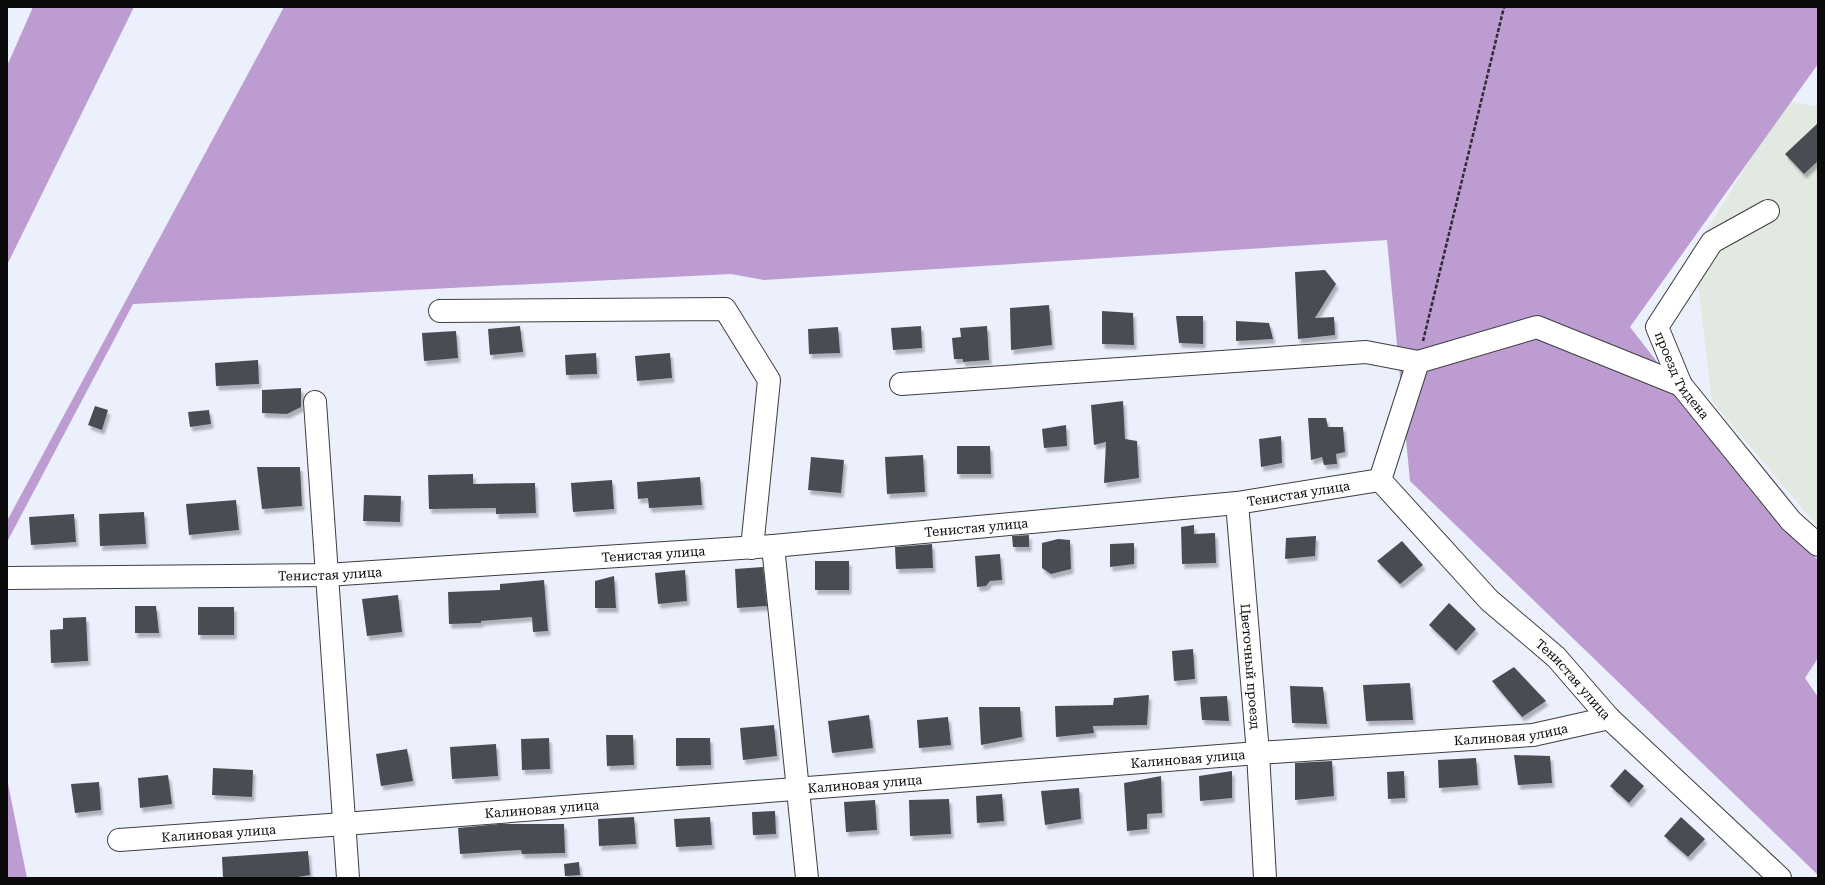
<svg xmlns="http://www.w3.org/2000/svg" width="1825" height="885" viewBox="0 0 1825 885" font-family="'Roboto Serif',serif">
  <defs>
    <filter id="shadow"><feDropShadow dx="2.5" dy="4.5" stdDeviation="1" flood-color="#0004"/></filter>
  </defs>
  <rect width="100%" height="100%" fill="#eceffc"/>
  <path fill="#e1e9e1" d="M1786,101L1818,107V527L1712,401L1694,251Z"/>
  <path fill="#bc9cd1" d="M33,7H134L7,265V66Z
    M284,7H1818V64L1630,327L1785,527L1818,560V658L1805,678L1818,697V875L1410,481L1387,240L764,280L731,274L133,304L7,542V521Z
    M7,779L27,878H7Z"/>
  <path fill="#494e53" filter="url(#shadow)" d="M1818,123V161L1804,174L1785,154Z
    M1325,270L1336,284L1315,318L1334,317L1335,335L1298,339L1295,272Z
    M1049,305L1052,345L1011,350L1010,308Z
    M1102,311L1133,313L1134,345L1102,344Z
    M1176,316H1203V344L1179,343Z
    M1236,321L1269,323L1273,339L1236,341Z
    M520,326L523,352L490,355L488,329Z
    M921,326L922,348L893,350L891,328Z
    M987,326L989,360L963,362V359H954L952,338L961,337L960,328Z
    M838,327L840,353L809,354L808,329Z
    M456,331L458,358L424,361L422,333Z
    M596,353L597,374L566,375L565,355Z
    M670,353L672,378L637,381L635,356Z
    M258,360L259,384L216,386L215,363Z
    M301,388V407L287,414L262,413V390Z
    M1123,401L1125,439L1137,441L1139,478L1104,483L1106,442L1094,445L1091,405Z
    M95,406L108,410L102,430L88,425Z
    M209,410L211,424L190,427L188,412Z
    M1308,418H1326L1328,427H1343L1345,452L1336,454L1337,464L1324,465L1322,457L1311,460Z
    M1066,425L1067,446L1044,448L1042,429Z
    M1281,436L1282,463L1261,467L1259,439Z
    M957,446H990L991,474H957Z
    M923,455L925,492L887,494L885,457Z
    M811,457L844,460L841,493L808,490Z
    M257,467H300L302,506L262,509Z
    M473,474V484L535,483L536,513L496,514V508L429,509L428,475Z
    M700,477L702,505L649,508L648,498L638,499L637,482Z
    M612,480L614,509L573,512L571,483Z
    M364,495L401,496L400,522L363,521Z
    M236,500L239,530L189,535L186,504Z
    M144,512L146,544L100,546L99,514Z
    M74,514L76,542L31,545L29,517Z
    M1194,525V534L1215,533L1216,563L1182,564L1181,527Z
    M1029,535V547H1013L1012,536Z
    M1316,536L1315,556L1285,559L1286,538Z
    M1058,539L1070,540L1071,569L1051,574L1042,568V543Z
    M1402,541L1423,565L1400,584L1377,561Z
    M1134,543V564L1110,567V544Z
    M932,544L933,568L896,569L895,547Z
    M1000,554L1002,580L990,581L986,586L977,587L975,556Z
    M815,561H849V590H815Z
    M763,567L767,606L737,608L735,569Z
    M685,570L687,601L658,604L655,573Z
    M614,576L616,608H595V581Z
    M544,580L548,631L533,632L532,617L481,621V623L449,624L448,592L500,590V584Z
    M398,595L402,632L367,636L362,599Z
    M1449,603L1476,629L1456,651L1429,625Z
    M135,606H156L159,633H135Z
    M198,607H234V635H198Z
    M86,617L88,661L51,663L50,630L63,629V618Z
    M1193,649L1195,679L1174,681L1172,651Z
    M1514,667L1546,701L1522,717L1492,681Z
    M1410,683L1413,720L1366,721L1363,685Z
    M1290,686L1323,687L1327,724L1292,723Z
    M1149,695L1147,725L1093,726L1094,733L1056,737L1055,706L1113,705L1114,698Z
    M1227,696L1229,721L1202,720L1200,697Z
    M979,707H1020L1022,737L981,745Z
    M869,715L873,748L832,753L828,721Z
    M948,717L951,745L919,748L917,720Z
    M774,725L777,756L743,760L740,728Z
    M606,735H633L634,765L607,766Z
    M549,738L550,769L522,770L521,739Z
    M676,738H710L711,765L676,766Z
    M496,744L498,776L452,779L450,747Z
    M407,749L413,781L381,786L376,754Z
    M1514,755L1550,756L1552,783L1518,785Z
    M1476,758L1478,785L1439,788L1438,760Z
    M1332,761L1334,796L1295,800V763Z
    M213,768L253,770L252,797L212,795Z
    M1625,769L1644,786L1629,803L1610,786Z
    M1232,771V798L1200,801L1199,776Z
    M1404,771L1405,798L1388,799L1387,772Z
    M168,775L172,804L140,808L138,778Z
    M1161,776L1162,813L1147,814V829L1127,831L1124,783Z
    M99,782L101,810L75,813L71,784Z
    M1079,788L1081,819L1045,825L1041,791Z
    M1002,794L1004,821L977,823L976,796Z
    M949,799L951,834L910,836L909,800Z
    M875,800L877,830L846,832L844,802Z
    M775,811L776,834L753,835L752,812Z
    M634,817L636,844L599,846L598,819Z
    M710,817L712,845L676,847L674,819Z
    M1681,817L1705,839L1688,857L1664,836Z
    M499,824H564L565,853L522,854L521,850L460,854L458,828Z
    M308,851L310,875L292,878H223L222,857Z
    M579,862L580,875L565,876L564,864Z"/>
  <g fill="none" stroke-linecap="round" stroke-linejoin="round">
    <g stroke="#3e3e3e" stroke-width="24">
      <g id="minor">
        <path id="s1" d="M1768,211L1712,242L1657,327L1681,385L1791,521L1818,545"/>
        <path d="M440,311L725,309L769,380L752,548"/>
        <path d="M901,384L1366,352L1418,362"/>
        <path d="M315,402L348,878"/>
        <path id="s2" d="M1380,480L1489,600L1556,657L1609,718L1780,878"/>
        <path d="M1380,480L1418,362L1537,327L1681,385"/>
        <path id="s3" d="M1237,503L1258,753L1265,878"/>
        <path d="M773,546L807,878"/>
        <path id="s4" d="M7,578L326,575L773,546L1237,503L1380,480"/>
        <path id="s5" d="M119,840L344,824L1258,753L1533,735L1609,718"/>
      </g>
    </g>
    <path stroke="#2d2d2d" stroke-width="2.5" stroke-dasharray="4 2" stroke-linecap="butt" d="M1423,341L1504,7"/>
    <use href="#minor" stroke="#fff" stroke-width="22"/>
  </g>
  <g text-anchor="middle" stroke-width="4" stroke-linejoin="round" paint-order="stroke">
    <g font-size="13" fill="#0b0b0b" stroke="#fff">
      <text dy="5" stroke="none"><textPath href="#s1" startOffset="220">проезд Тидена</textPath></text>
      <text dy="5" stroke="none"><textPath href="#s4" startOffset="1295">Тенистая улица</textPath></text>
      <text dy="5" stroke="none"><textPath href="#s4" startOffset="971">Тенистая улица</textPath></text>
      <text dy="5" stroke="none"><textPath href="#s4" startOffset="647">Тенистая улица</textPath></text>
      <text dy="5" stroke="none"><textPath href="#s4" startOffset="323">Тенистая улица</textPath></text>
      <text dy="5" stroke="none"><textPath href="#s3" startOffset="164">Цветочный проезд</textPath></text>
      <text dy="5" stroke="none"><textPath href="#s2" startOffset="278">Тенистая улица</textPath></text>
      <text dy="5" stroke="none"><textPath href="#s5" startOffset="1396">Калиновая улица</textPath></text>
      <text dy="5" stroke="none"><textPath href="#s5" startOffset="1072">Калиновая улица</textPath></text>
      <text dy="5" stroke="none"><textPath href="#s5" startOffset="748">Калиновая улица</textPath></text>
      <text dy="5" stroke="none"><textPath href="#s5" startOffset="424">Калиновая улица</textPath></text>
      <text dy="5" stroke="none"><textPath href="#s5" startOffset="100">Калиновая улица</textPath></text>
    </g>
  </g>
  <rect width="1825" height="885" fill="none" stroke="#0b0b0b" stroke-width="16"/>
</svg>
